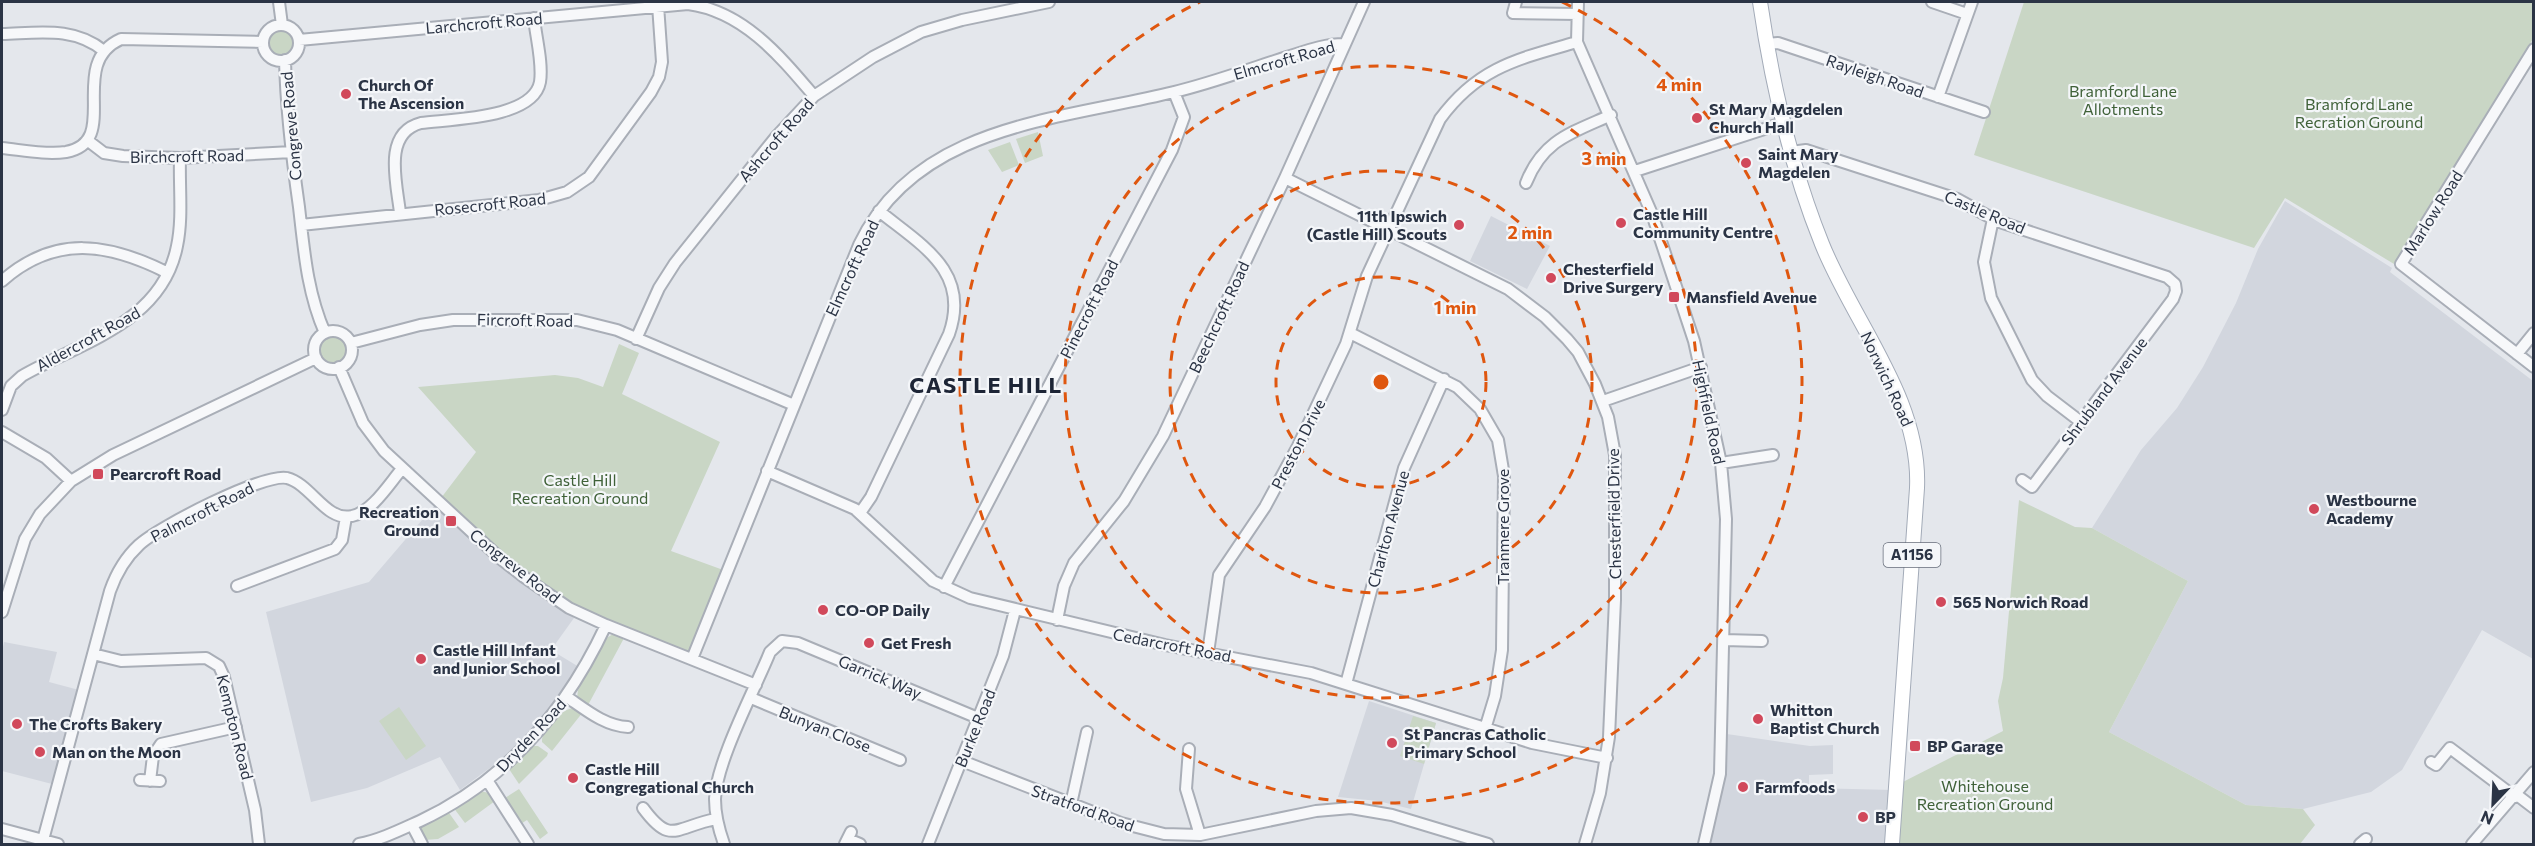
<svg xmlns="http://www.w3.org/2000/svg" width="2535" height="846" viewBox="0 0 2535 846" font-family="Commissioner,sans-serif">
  <rect width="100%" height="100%" fill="#e4e7ec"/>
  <path fill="#d2d6de" d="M2285,201L2392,268L2390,272L2533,381V659L2482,630L2402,770L2371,792L2303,809L2246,805L2109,732L2188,581L2092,528L2141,450L2177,408L2203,367L2236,303L2258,249Z
    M1491,216L1550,246L1527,289L1470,261Z
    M434,506L501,567L574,618L551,650L579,667L537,726L502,759L460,790L440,757L367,788L311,802L266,612L369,582Z
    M4,642L57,652L49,682L79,690L52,784L2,771V652Z
    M1369,701L1436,723L1411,809L1378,801L1338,797Z
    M1720,733L1810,746L1833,745V774L1809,775V788L1894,790L1892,844H1704Z"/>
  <path fill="#c9d6c5" d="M2024,2H2533V39L2394,264L2285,198L2254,248L1974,155Z
    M267 42a14 14 0 1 1 28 0a14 14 0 1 1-28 0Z
    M1038,132L1043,156L1025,163L1016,139Z
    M1010,142L1019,165L1002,172L988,150Z
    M319 349a14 14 0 1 1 28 0a14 14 0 1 1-28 0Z
    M619,344L639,353L622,394L720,442L671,551L726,571L692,659L569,607L438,502L476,452L418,387L555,375L578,378L603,387Z
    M2019,500L2075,527L2092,528L2188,581L2109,732L2246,805L2303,809L2315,825L2300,844H1892L1895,786L2003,731L1998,701L2003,678Z
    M613,634L624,637L623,640L587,707L577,698L578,690L605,639Z
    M399,707L426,746L406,760L379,721Z
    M574,708L583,712L552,751L542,742C541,730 562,708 574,708Z
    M1413,716L1436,723L1424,764L1400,756Z
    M533,746H538L548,753L547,756L519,784L509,769Z
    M519,789L548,833L540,839L527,820L519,825L502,800Z
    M480,791L489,793L495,801L465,823L453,807Z
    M447,810L459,827L438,839L424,840L420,829L423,824Z"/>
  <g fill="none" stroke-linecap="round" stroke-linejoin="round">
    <g stroke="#a9aeb7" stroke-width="14">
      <path id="minor" d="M279,2L282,25
        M1516,2L1513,13L1578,14
        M1578,2L1577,42L1652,214L1694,341L1721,463L1726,519L1720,774L1704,844
        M1932,2L1967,14
        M263 43a18 18 0 1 1 36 0a18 18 0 1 1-36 0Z
        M2,34C38,33 74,26 104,51
        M299,40L688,4C743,11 780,56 814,96
        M1766,44L1778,43L1984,112
        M2534,49L2401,264L2534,367
        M285,60C286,109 292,158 299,207C304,250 307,292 325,333
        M1938,97L1972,2
        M87,140L104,153L123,156L180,158L292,152
        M2,148C22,150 46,155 66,152C123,142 65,64 121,39L263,42
        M1791,152L1806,150L1957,199L1997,221L2167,277L2175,284L2176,291L2173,299L2032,487L2022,480
        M1635,171L1783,123
        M1285,178L1508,289L1545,317L1567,339L1578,352L1595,384L1608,417L1615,455V600L1609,737L1600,793L1585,844
        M1526,183C1543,140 1571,133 1611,115
        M400,213C397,184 382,133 421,123C451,119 533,119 540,82C543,63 536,38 534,18
        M1993,219L1984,262L1991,298L2032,380L2047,396L2081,422
        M301,225L539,200L567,192L589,177L651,92L659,77L662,62L658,5
        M2,281C55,234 109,243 168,273
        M314 350a19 19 0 1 1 38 0a19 19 0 1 1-38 0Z
        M1350,333L1457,387L1480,409L1498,440L1504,476L1502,650L1495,696L1485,729
        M636,339L659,288L675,263L775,138L814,96L873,57L921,32L962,20L1049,2
        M351,343L420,325L453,320H577L617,330L794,405
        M2517,354L2534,333
        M339,367L363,423L384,451L501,559L524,577L569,608L606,625L756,685
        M1603,401L1701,367
        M2,410L11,386L22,376C81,342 162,323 177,246C183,218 179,187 180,158
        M2,432L46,458L71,481
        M1721,463L1773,455
        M767,471L855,509L933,581L970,598L1165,645L1311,673L1532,743L1607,758
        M860,513L871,497L949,334C971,271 921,245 879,211
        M237,586L335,549L342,540L346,517
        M944,587L1172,150L1184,117L1174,92
        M2,612L25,539L40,514L71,481L113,455L316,358
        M1057,620L1064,586L1074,563L1124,501L1163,436L1285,178L1364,2
        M1724,640L1762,641
        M1208,653L1219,575L1265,507L1298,446L1346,344L1367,276L1440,119C1478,67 1518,59 1577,42
        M93,654L121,661L206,658L219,666L224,677L255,810L259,844
        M692,659L859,245C916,124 1061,120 1174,92C1212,83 1249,69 1287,57C1306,51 1324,44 1344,44
        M1346,684L1404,468L1444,379
        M567,697C586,710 605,726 628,727
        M751,698L900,760
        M1189,749L1186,789L1200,835
        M962,761L1121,823L1164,834L1200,835L1316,811L1351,808L1392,815L1488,844
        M2431,762L2436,765L2450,748L2515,797
        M140,780L160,781
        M487,780L528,844
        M150,781L153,756L161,744L236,727
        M2517,795L2534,808
        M1071,804L1087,732
        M643,808C671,846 675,827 716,819
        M412,825L422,844
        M2,829L58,844
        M848,839L860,844
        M43,840L110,591C116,574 126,557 139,545C158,527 264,473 287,478C311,484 326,522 352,516C372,512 389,484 401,470
        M359,844C380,840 400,830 420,821C507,780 566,711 606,625
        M724,844C719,830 715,815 715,799C716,762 755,689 770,652L782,641L798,643L978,718
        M845,844L851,832
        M928,844L1003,656L1015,610
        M2360,844L2366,839
        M2472,844L2534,772"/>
    </g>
    <g stroke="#a3abb8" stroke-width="16">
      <path id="major" d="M1760,2C1772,84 1791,167 1822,244C1854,324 1921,399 1917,488L1892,844"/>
    </g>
    <use href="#minor" stroke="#f7f8fa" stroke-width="10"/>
    <use href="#major" stroke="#fff" stroke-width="14"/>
  </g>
  <g fill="none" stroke="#df570f" stroke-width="3" stroke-dasharray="10 8">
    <circle cx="1381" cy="382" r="105"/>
    <circle cx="1381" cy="382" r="211"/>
    <circle cx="1381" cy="382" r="316"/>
    <path d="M1562 2A421 421 0 1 1 1200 2"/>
  </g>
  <g fill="#d1495b" stroke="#f4f6f9" stroke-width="2">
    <circle cx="346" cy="94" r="6"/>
    <circle cx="1697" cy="118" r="6"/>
    <circle cx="1746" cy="163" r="6"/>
    <circle cx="1621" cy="223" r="6"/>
    <circle cx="1459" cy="225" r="6"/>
    <circle cx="1551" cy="278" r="6"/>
    <rect x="1668" y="291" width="12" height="12" rx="3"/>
    <rect x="92" y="468" width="12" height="12" rx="3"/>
    <circle cx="2314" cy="509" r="6"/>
    <rect x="445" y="515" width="12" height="12" rx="3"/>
    <circle cx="1941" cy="602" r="6"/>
    <circle cx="823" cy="610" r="6"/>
    <circle cx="869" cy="643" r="6"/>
    <circle cx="421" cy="659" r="6"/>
    <circle cx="1758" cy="719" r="6"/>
    <circle cx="17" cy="724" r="6"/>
    <circle cx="1392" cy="743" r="6"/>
    <rect x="1909" y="740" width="12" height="12" rx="3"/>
    <circle cx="40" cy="752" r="6"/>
    <circle cx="573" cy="778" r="6"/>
    <circle cx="1743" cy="787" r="6"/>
    <circle cx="1863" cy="817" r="6"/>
  </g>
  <g text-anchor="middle" stroke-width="4.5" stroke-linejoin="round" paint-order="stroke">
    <rect fill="#f4f6f9" stroke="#676e7b" stroke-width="1.5" x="1883.5" y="543" width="57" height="24" rx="4.5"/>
    <g font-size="15" font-weight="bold" fill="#2b3445">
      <text x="1912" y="560">A1156</text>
    </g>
    <g font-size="16" fill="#2b3445" stroke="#f4f6f9">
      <text transform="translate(484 23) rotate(-5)" y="6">Larchcroft Road</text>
      <text transform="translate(1284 60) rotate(-16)" y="6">Elmcroft Road</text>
      <text transform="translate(1875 76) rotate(19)" y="6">Rayleigh Road</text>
      <text transform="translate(291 126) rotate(-95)" y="6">Congreve Road</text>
      <text transform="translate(776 140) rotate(-49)" y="6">Ashcroft Road</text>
      <text transform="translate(187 156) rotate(-1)" y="6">Birchcroft Road</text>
      <text transform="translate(490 204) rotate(-6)" y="6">Rosecroft Road</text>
      <text transform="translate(1985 212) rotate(23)" y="6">Castle Road</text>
      <text transform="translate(2433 213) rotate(-58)" y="6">Marlow Road</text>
      <text transform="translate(852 268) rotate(-65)" y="6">Elmcroft Road</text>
      <text transform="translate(1089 309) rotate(-63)" y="6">Pinecroft Road</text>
      <text transform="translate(1219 317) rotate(-65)" y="6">Beechcroft Road</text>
      <text transform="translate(525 320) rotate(1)" y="6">Fircroft Road</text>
      <text transform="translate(88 339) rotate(-29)" y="6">Aldercroft Road</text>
      <text transform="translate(1887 379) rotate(65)" y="6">Norwich Road</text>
      <text transform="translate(2104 391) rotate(-53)" y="6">Shrubland Avenue</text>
      <text transform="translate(1709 412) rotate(78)" y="6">Highfield Road</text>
      <text transform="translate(1298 444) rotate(-63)" y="6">Preston Drive</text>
      <text transform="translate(202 512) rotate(-27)" y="6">Palmcroft Road</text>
      <text transform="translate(1614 514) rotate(-91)" y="6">Chesterfield Drive</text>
      <text transform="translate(1503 527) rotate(-90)" y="6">Tranmere Grove</text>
      <text transform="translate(1388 529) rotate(-75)" y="6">Charlton Avenue</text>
      <text transform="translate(515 566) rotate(38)" y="6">Congreve Road</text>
      <text transform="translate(1172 645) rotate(11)" y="6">Cedarcroft Road</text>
      <text transform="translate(880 677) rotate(23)" y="6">Garrick Way</text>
      <text transform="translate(235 727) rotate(76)" y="6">Kempton Road</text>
      <text transform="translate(975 728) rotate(-68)" y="6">Burke Road</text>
      <text transform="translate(825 729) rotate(22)" y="6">Bunyan Close</text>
      <text transform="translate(531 735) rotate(-47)" y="6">Dryden Road</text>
      <text transform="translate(1083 808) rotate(20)" y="6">Stratford Road</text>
    </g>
    <g font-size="16" font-weight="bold" fill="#2b3445" stroke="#f4f6f9" text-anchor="start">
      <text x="358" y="91">Church Of<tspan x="358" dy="18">The Ascension</tspan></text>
      <text x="1709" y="115">St Mary Magdelen<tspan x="1709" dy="18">Church Hall</tspan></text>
      <text x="1758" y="160">Saint Mary<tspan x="1758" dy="18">Magdelen</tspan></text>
      <text x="1633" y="220">Castle Hill<tspan x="1633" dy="18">Community Centre</tspan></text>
      <text x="1447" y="222" text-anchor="end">11th Ipswich<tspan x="1447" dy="18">(Castle Hill) Scouts</tspan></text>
      <text x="1563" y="275">Chesterfield<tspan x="1563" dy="18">Drive Surgery</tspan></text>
      <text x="1686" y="303">Mansfield Avenue</text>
      <text x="110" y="480">Pearcroft Road</text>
      <text x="2326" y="506">Westbourne<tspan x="2326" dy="18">Academy</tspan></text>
      <text x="439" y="518" text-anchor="end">Recreation<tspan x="439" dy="18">Ground</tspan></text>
      <text x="1953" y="608">565 Norwich Road</text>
      <text x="835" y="616">CO-OP Daily</text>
      <text x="881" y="649">Get Fresh</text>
      <text x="433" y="656">Castle Hill Infant<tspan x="433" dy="18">and Junior School</tspan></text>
      <text x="1770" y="716">Whitton<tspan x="1770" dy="18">Baptist Church</tspan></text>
      <text x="29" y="730">The Crofts Bakery</text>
      <text x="1404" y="740">St Pancras Catholic<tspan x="1404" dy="18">Primary School</tspan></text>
      <text x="1927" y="752">BP Garage</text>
      <text x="52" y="758">Man on the Moon</text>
      <text x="585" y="775">Castle Hill<tspan x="585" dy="18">Congregational Church</tspan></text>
      <text x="1755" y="793">Farmfoods</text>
      <text x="1875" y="823">BP</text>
    </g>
    <g font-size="16" fill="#3f6138" stroke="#f4f6f9">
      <text x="2123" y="97">Bramford Lane<tspan x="2123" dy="18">Allotments</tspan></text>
      <text x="2359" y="110">Bramford Lane<tspan x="2359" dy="18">Recration Ground</tspan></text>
      <text x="580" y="486">Castle Hill<tspan x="580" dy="18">Recreation Ground</tspan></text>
      <text x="1985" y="792">Whitehouse<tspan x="1985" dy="18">Recreation Ground</tspan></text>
    </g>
    <g font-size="22" font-weight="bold" letter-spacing="1.5" fill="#1d2536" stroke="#f4f6f9">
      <text x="986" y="393">CASTLE HILL</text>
    </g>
  </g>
  <circle cx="1381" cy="382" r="9" fill="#df570f" stroke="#f4f6f9" stroke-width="3"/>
  <g font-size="18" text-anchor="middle" font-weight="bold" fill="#df570f" stroke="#f4f6f9" stroke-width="4.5" stroke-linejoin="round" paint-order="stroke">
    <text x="1679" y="91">4 min</text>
    <text x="1604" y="165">3 min</text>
    <text x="1530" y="239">2 min</text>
    <text x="1455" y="314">1 min</text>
  </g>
  <rect width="2535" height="846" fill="none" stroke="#2b3445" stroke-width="6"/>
  <g transform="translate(2493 804) rotate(203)" stroke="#f4f6f9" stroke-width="4.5" paint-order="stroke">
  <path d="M0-4.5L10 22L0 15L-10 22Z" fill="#2b3445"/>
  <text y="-9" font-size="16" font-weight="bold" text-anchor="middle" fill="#2b3445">N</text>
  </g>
</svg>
